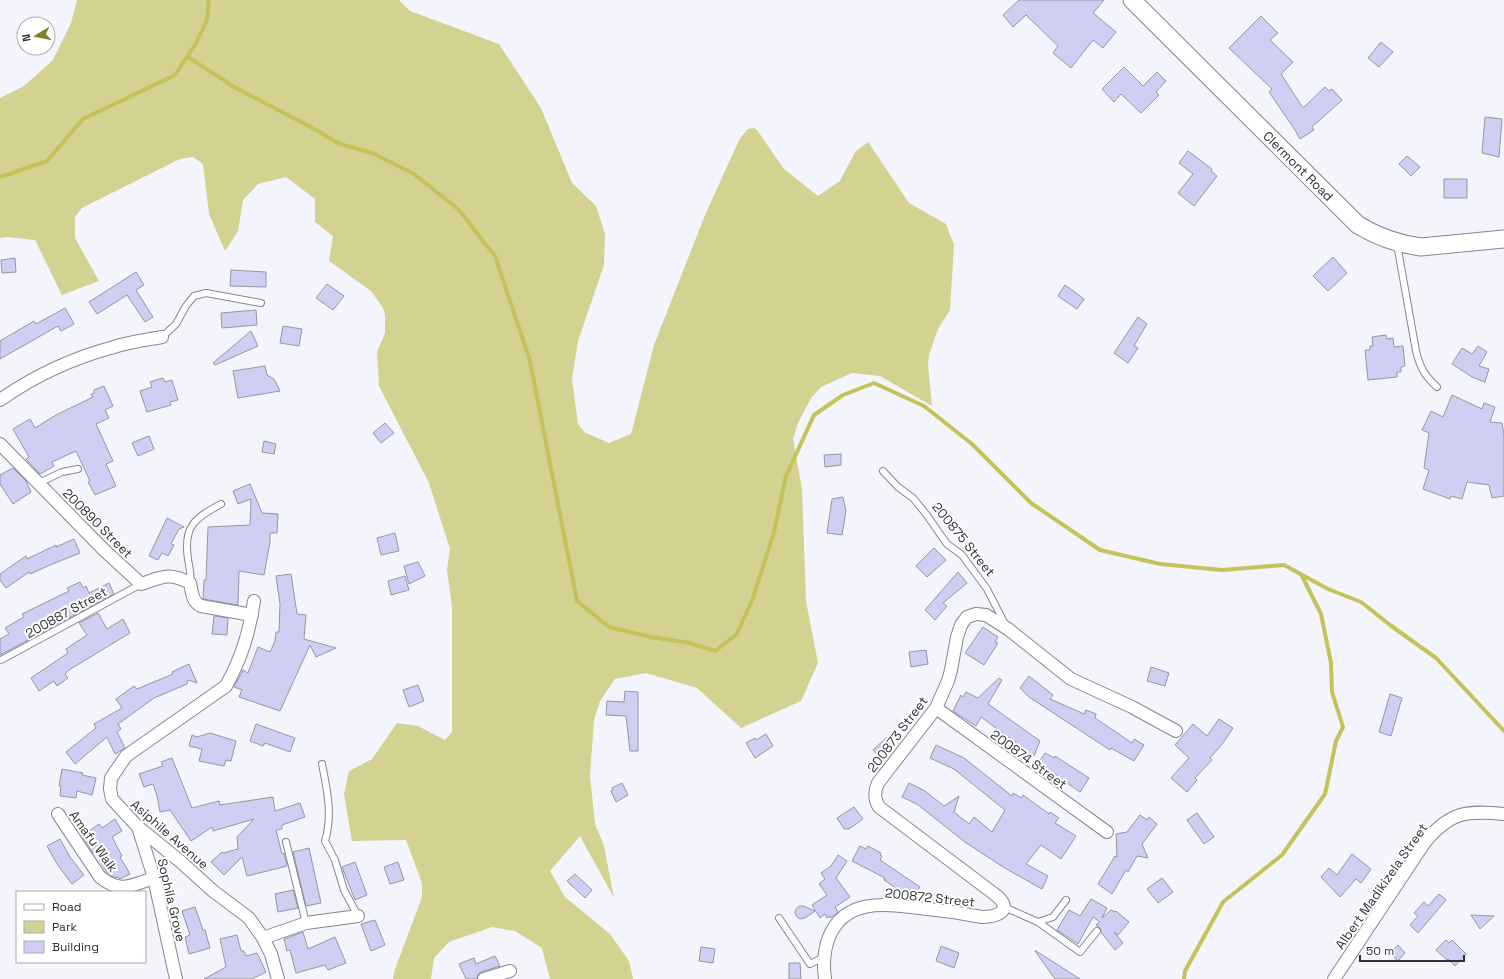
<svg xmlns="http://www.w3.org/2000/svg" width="1504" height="979" viewBox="0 0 1504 979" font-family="'Space Grotesk',sans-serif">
  <rect width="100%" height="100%" fill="#f4f4fd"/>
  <path fill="#d3d291" d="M77,0H399L410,11L499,44L541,108L572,183L596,206L605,234L604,265L578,341L572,379L578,424L584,432L609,443L631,434L654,345L705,215L740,138L748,129L754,128L757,130L784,169L818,196L840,181L855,152L868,142L909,203L946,224L954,245L950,310L938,329L929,355L928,364L932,406L880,376L852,373L821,387L811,398L798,423L793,439L802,489L806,601L818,663L801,701L741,728L697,688L646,673L615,679L600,701L594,720L590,776L595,824L604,846L614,898L580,836L550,871L565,897L610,934L629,961L633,979H550L542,948L515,931L492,927L449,942L434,958L431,979H393L394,972L422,897V883L406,840L352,841L344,794L349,771L372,759L397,723L418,726L445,740L452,732V607L447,570L450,549L429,483L379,386L377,352L385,333V315L383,308L371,291L329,261L333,236L315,222V199L286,177L258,184L243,200L238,231L225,251L209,214L203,164L193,157L180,159L82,208L75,217V238L99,281L62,295L35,240L7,237L0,238V98L24,86L53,60L71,23Z"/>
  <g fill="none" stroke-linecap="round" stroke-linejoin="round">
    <path stroke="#c5c259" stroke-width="4" d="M188,57L234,87L311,127L340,144L372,153L414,174L458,209L495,256L530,361L577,601L609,627L651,637L690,643L715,651L736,635L752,601L774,532L786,476L814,415L843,395L874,383L924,406L972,444L1031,503L1100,550L1160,564L1222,570L1284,565L1328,589L1361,602L1390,625L1436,658L1504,731
      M0,177L47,161L83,119L175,75L195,45L207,20L209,0
      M1184,979L1185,971L1223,902L1282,855L1325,794L1336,741L1343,727L1332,692L1331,663L1321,614L1301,574"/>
  </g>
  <path fill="#cfcef3" stroke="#9696a3" d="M1019,0H1104L1093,13L1116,32L1103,48L1093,40L1071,68L1053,53L1058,46L1026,15L1013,27L1003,15Z
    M1261,16L1278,33L1270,40L1293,62L1281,74L1303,108L1325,87L1329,91L1332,89L1342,100L1312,127L1314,130L1300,139L1295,130L1269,92L1272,89L1229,48Z
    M1381,42L1393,52L1379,67L1368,58Z
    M1124,67L1143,86L1157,72L1166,81L1156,92L1159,95L1141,113L1121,94L1114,102L1102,89Z
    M1485,117L1502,119L1499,157L1482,153Z
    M1188,151L1212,169L1211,171L1217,176L1194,206L1178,193L1193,174L1179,163Z
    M1407,156L1420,167L1411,176L1399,164Z
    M1444,179H1467V198H1444Z
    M1333,257L1347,273L1328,291L1313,276Z
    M15,258L16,272L2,273L1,260Z
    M231,270L266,272V287L230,286Z
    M136,272L144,285L136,290L153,317L145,322L127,295L97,314L89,302Z
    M327,284L344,296L333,310L316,298Z
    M1065,285L1084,299L1077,309L1058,296Z
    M65,308L74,324L61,331L58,326L0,359V341L34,321L36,324Z
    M256,310L257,325L222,328L221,313Z
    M1138,317L1147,324L1134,346L1138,348L1128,363L1114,353Z
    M283,326L302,329L299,346L280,343Z
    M251,331L258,346L215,365L213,363Z
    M1386,335L1387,339L1393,338L1394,347L1403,346L1405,366L1401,367V372H1397V377L1368,380L1365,350H1370V346H1373L1372,337Z
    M1478,346L1487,352L1479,366L1489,369L1485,382L1472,377L1452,364L1462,348L1472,354Z
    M265,366L267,375L274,379L280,391L238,398L233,371Z
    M163,378L165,382L172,380L178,400L170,402L171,405L147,412L140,391L152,387L150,382Z
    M104,386L113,406L105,410L109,418L96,424L113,461L106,464L116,486L95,495L88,482L90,481L76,451L52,462L54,466L40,474L26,459L29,457L13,429L30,419L35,428L56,415L93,397L91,394L94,393V390Z
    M1452,395L1482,409L1484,403L1495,407L1490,422L1502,423L1504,435V496L1492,498L1489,485L1467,482L1462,499L1451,496L1450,499L1423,489L1429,470L1424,468L1429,433L1422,430L1431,411L1443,417Z
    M385,423L394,433L381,443L373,433Z
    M149,436L154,449L138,456L132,443Z
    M264,441L276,444L274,454L262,452Z
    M841,454V465L825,467L824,455Z
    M13,468L26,481L31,492L13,504L0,484V475Z
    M250,484L262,513L278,514L277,533H270V542L264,575L239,571L238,605L203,599L204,580H206L208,527L250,525L251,499L238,504L233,491Z
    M843,497L846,511L842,535L827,533L832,499Z
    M167,518L184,527L179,529L171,544L174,545L168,556L162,553L158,560L149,556Z
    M395,533L399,551L381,555L377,538Z
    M74,539L80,553L50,565L30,574L29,572L6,588L0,580V574L26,556L27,559L56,545V547Z
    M934,548L946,560L927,577L916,566Z
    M418,562L425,576L409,584L404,566Z
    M958,572L967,583L943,603L947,606L935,620L925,610Z
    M291,574L297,614L306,615L304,639L336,648L316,657L310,645L280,711L239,697L242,690L234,687L243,670L248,673L258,647L270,652L275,641L276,632H279L280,604L276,576Z
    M405,576L409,590L391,595L388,581Z
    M80,582L83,588L86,586L89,593L109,583L114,594L0,655V639L9,634L5,628L24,617L22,614L69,591L67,588Z
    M98,613L107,629L123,619L130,633L69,670L65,674L68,678L57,686L54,681L39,691L31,678L68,653L66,649L87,635L79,623Z
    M214,616L228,618L227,635L212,634Z
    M983,627L998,637L995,642L998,643L984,665L965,653Z
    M926,650L928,664L911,667L909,652Z
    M189,664L197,683L188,680L187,684L154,698L118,724L121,729L117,732L125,748L115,754L107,737L75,764L66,752L96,728L94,724L122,708L116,699L134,686L137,689L173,674L172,672Z
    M1151,667L1169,673L1165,686L1147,681Z
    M1029,676L1053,695L1050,699L1084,714L1086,710L1096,714L1095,718L1132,743L1134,739L1144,745L1134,761L1111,748L1110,750L1029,697L1020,688Z
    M999,678L1002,680L988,704L1040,741L1034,756L981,717L976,726L953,711L961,695L963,697L966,692L978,698Z
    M418,685L424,701L409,707L403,690Z
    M625,691L638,692V751H630L626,716L606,715L607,701L624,702Z
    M1390,694L1402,698L1391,736L1379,732Z
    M1219,719L1233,728L1223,743L1210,758L1212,760L1195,778L1197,780L1187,792L1171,778L1189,758L1175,745L1193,724L1207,736Z
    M256,724L295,738L290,752L265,743L263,746L250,741Z
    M210,733L236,741L231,761L226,760L224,766L199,761L202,749L189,746L192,735L197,737Z
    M766,734L773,746L755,758L746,743L755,738L756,740Z
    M887,737L894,746L881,759L873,750Z
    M936,745L964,758L1012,796L1013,793L1022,798L1023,795L1049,814L1050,812L1059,818L1055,823L1076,836L1061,859L1041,845L1026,864L1048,876L1042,889L1003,867L965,842L917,804L902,797L909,783L925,791L944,806L959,796L954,812L969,824L974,817L992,832L1005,810L954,769L930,758Z
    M1045,753L1054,758L1055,756L1089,778L1080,792L1054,774L1052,776L1036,766Z
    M172,758L192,808L219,801L220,805L273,797L275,811L300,803L305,817L282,825V829L276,830L282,854L284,853L287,866L247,876L242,857L224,875L211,862L222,852L223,853L238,849L237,837L254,819L213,831L212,827L191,841L170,810L160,812L157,796L153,784L144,787L139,774L163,766L161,762Z
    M62,769L83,773L82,775L96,778L92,795L77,791L76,798L60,796L61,786H59Z
    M622,783L628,795L616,802L611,791L613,790L612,788Z
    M854,807L863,819L849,829H844L837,818Z
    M1197,813L1214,837L1204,844L1187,820Z
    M1140,815L1147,820L1149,817L1157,824L1142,844L1148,858L1137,856L1128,872L1126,870L1112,894L1098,884L1115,856L1117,857L1116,834L1127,832Z
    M115,819L122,831L112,837L122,856L120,857L130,874L120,879L118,877L116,878L107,873L95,852L93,853L82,836L99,824L102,828Z
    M60,839L70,857L84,875L72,884L57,864L47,846Z
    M860,846L866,849L868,846L881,853L880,855L882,856L880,860L920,887L913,897L910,895L909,897L884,880L885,878L852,861Z
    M309,848L321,903L306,906L293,852Z
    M1352,854L1371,869L1361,883L1356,879L1340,897L1321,877L1329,868L1337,875Z
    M838,855L847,861L836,878L850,897L835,907L838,912L836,914L830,918L829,916L827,918L825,914L820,918L812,905L827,895L819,884L825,879L821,873L831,866Z
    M355,862L367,895L355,900L342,867Z
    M398,862L404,880L390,884L384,867Z
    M575,874L592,890L585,898L567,881Z
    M1162,878L1173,892L1158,903L1147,889Z
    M293,890L298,908L278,912L275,894Z
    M1439,894L1446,900L1418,933L1410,925L1418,916L1414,913L1424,902L1428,906Z
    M1091,899L1107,908L1102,918L1111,910L1115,912L1116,911L1129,922L1118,935L1114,932L1123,943L1115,950L1101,932L1100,928L1096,925L1100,922L1093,917L1078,944L1057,930L1069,910L1080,916Z
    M799,906H803L815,911L805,918L800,919L797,917L795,913L796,909Z
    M195,907L203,930H205L210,948L189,954L185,937L190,935L182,911Z
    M1471,915L1494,916L1480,929Z
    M375,920L385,945L371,951L361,924Z
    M303,932L308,949L335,937L346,963L328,970L325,965L296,973L290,950L287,951L284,939Z
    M237,935L241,951H244L246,956L257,953L266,972L252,979H204L226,967L220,939Z
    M1446,940L1449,943L1452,940L1466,954L1455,966L1448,959L1447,960L1436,950Z
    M1398,945L1405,953L1398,961L1390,953Z
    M941,946L959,953L954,968L936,961Z
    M701,947L715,949L713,963L699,961Z
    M1035,951H1036L1080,979H1055Z
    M495,956L500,966L481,972L478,974L477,979H466L459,964L474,958L476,964Z
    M789,963H800L801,979H789Z"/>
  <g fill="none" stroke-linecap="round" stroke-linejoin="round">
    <g stroke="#868693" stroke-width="8">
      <path id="lane" d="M1397,244L1416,351C1420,367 1424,375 1437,387
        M162,337L176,324L186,306L194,296L206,293L261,303
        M883,471L898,487L913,498L926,514L947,544L962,555L987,589L1006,626
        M39,483L62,472L78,469
        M190,583C192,575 189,567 188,559C183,526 195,518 221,504
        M1,660L141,584
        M322,764C327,790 333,815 325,841L335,860L344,890L358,916
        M286,842L306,923
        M1004,907L1038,922L1080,952L1097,931
        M779,918L810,964L824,957
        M1038,922L1053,917L1066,900"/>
    </g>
    <g stroke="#868693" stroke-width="14">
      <path id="street" d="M0,400C34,376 73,358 114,347C129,342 146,340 162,337
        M0,444L103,549L141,584C162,577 169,572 190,583C192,592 192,602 201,606L252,615
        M254,601C249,633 242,657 226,686L126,756L111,778L110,789L112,799L138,827L181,862L213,891L249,918L263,938L271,954L278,979
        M936,708L1107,832
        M58,814L100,877C121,894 131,885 154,878
        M138,827L154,878L176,979
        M263,938L306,923L358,916
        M484,979L510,971
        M825,979C823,965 824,950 829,937C845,898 885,904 919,908C940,910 961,913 982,917C996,917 1014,911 997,896L879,807C874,799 874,792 878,783L936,708L948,681L951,670L957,637L961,625L967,617L976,614L986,615L1008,629L1071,679L1132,707L1176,731
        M1334,979L1425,842C1450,812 1466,810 1504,814"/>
    </g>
    <g stroke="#868693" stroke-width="19">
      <g id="secondary">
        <path id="s1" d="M1132,0L1358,225C1378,237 1397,244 1421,247L1504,239"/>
      </g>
    </g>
    <use href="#lane" stroke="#fff" stroke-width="6"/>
    <use href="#street" stroke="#fff" stroke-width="12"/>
    <use href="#secondary" stroke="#fff" stroke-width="17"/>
  </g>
  <g text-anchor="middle" stroke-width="4" stroke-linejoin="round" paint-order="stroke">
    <g font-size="13" fill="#2f2f35" stroke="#fff">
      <text dy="5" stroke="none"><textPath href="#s1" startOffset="235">Clermont Road</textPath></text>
      <text transform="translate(98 523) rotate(45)" y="5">200890 Street</text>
      <text transform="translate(964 539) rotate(51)" y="5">200875 Street</text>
      <text transform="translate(66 612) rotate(-29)" y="5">200887 Street</text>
      <text transform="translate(897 734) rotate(-53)" y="5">200873 Street</text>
      <text transform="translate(1029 759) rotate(36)" y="5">200874 Street</text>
      <text transform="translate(170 834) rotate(41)" y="5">Asiphile Avenue</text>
      <text transform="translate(94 841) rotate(54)" y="5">Amafu Walk</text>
      <text transform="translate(1381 886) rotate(-55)" y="5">Albert Madikizela Street</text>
      <text transform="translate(930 897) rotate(6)" y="5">200872 Street</text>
      <text transform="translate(172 900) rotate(77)" y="5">Sophila Grove</text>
    </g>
  </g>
  <rect x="16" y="891" width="130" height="72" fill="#ffffff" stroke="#acacae"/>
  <rect x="24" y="904" width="20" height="6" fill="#ffffff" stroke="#acacae"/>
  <text x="52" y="911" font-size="12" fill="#2f2f35">Road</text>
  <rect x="24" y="921" width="20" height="12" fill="#d3d291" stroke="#acacae"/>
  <text x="52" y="931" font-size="12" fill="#2f2f35">Park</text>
  <rect x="24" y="941" width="20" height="12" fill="#cfcef3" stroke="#acacae"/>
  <text x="52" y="951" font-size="12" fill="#2f2f35">Building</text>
  <g transform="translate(36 36) rotate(260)"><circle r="19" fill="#ffffff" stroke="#acacae"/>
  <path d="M0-3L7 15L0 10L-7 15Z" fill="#827f27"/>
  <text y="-6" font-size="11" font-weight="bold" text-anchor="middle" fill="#2f2f35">N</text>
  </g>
  <path d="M1360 955v6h104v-6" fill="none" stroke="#2f2f35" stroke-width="2"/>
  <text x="1366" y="955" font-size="12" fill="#2f2f35" stroke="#ffffff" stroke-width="3" paint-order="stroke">50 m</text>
</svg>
